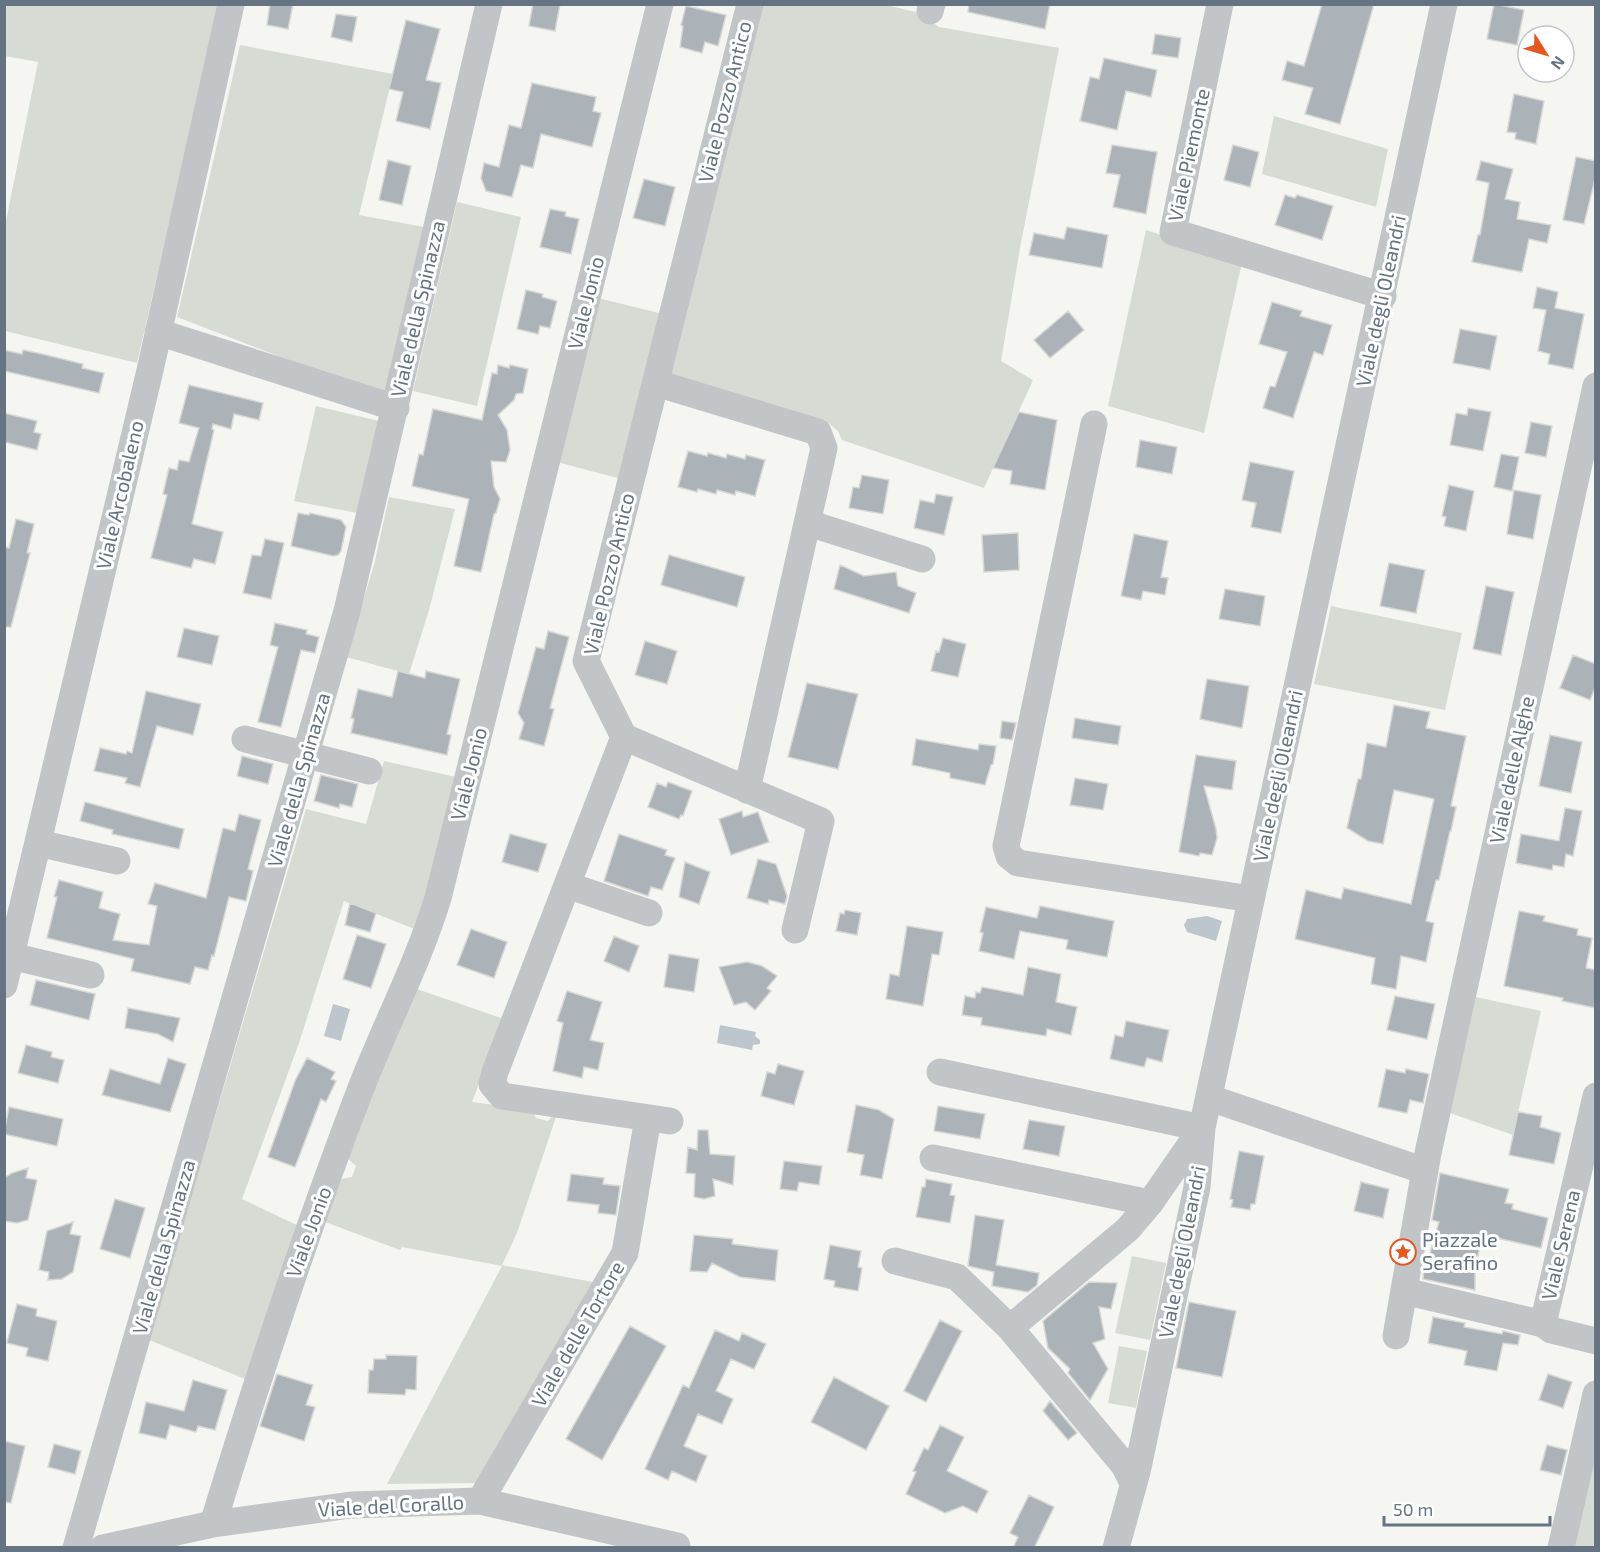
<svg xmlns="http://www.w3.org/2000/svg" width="1600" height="1552" viewBox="0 0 1600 1552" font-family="'Exo 2',sans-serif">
  <rect width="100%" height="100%" fill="#f5f6f2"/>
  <path fill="#d6dcd3" d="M5,5H219L137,363L5,331V226L38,62L5,56Z
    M762,5H886L916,12L939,27L1059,48L1020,248L1001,361L1033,380L984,488L842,440L838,431L825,420L664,373Z
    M240,45L393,74L359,215L424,227L385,393L322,373L177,317Z
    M1274,116L1388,149L1376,207L1262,174Z
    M457,202L521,217L477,406L413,391Z
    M1146,230L1242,262L1204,433L1108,406Z
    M598,298L663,314L621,479L557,462Z
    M316,406L379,421L357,513L294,501Z
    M389,497L455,509L429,610L409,674L346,657L374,565Z
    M1331,606L1462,633L1445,710L1314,684Z
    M384,761L456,777L417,930L344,901L299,1043L242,1199L301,1227L245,1379L149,1340L306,809L366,824Z
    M417,989L504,1019L472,1102L532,1110L536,1118L548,1121L554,1114H557L517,1233L502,1265L598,1283L481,1483L387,1484L502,1266L402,1247L400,1250L325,1222L341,1179L352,1177L356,1166L348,1159L373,1091Z
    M1476,997L1541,1011L1513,1135L1450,1113Z
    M1132,1256L1166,1263L1150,1340L1115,1333Z
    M1119,1346L1147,1351L1136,1408L1108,1403Z
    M1595,1422V1547H1567Z"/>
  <path fill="#bcc6cc" d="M1207,916L1222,921L1216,941L1187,932L1184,925L1187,919Z
    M333,1004L350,1009L341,1041L324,1036Z
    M720,1025L756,1032L755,1036L760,1040V1044L753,1045L752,1050L717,1043Z"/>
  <path fill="#abb2b8" stroke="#d7d7d4" stroke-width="1.5" d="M270,4H293L288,29L267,25Z
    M533,4H560L555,31L529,26Z
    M969,4H1050L1045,29L968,12Z
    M1322,4H1374L1340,124L1305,114L1313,88L1282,80L1287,61L1304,66Z
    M1494,4L1524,10L1517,45L1487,39Z
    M686,6L726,15L718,46L705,42L702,53L680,47L683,26L681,25Z
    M336,14L357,17L352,42L331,37Z
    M406,20L440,29L426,80L441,83L430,129L396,121L403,92L389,89Z
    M1155,34L1181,38L1178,58L1152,54Z
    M1104,58L1157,70L1151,97L1126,91L1117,130L1080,121L1090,77L1099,79Z
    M532,83L596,97L593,111L601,113L592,147L541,134L533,168L521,165L512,197L486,191L481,178L484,163L499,167L509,125L521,128Z
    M1514,94L1544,101L1536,144L1515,139L1516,133L1507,132Z
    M1112,145L1157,152L1146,214L1113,207L1120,175L1106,173Z
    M1233,145L1259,152L1250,187L1224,180Z
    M1576,157L1596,161V175L1584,224L1563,220Z
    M388,160L411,166L402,205L379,200Z
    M1481,161L1513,169L1505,199L1520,202L1517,219L1551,225L1547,243L1529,239L1522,272L1472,262L1478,235H1480L1489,183L1476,180Z
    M644,179L675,187L665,226L633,218Z
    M1285,195L1295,198L1297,195L1333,206L1322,240L1275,225Z
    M550,209L566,212L565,216L579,219L571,254L540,247Z
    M1067,227L1108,235L1102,268L1029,255L1034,233L1064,239Z
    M1537,287L1558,292L1555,308L1584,314L1573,369L1548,364L1550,354L1538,351L1546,310L1533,308Z
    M526,290L543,294L542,297L557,301L550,328L540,326L538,334L517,329Z
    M1272,302L1302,311L1300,316L1332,325L1323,355L1314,352L1293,418L1263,408L1270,386L1275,387L1287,352L1259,344Z
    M1068,311L1084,330L1050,358L1034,340Z
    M1460,329L1497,336L1490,370L1453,363Z
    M4,350L22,354L23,350L42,354L83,364L82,368L104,373L99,393L4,371Z
    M498,365L509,368L510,365L528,369L523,393L516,394L514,400L498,415L507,430L510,450L506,462L491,461L494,487L500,499L496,513L494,514L481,572L454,566L469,499L412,486L419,454L423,455L433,409L482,420L492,373L497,374Z
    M189,385L263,403L259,420L234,414L231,429L213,424L212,429L214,430L192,524L223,532L215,564L194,559L191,568L151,558L167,495L163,494L169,468L177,470L179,460L189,462L199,428L179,423Z
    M1468,408L1491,412L1483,451L1450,445L1456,413L1467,415Z
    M1019,412L1057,420L1045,490L1010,484L1012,471L993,468Z
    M4,413L37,421L34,432L41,434L37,450L4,442Z
    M1531,422L1552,426L1546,457L1525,453Z
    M1140,440L1177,447L1172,474L1136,467Z
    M688,451L707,456L708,453L726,458L727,454L745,459L746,455L765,460L755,496L736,491L735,495L717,490L716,494L698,489L697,492L678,487Z
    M1501,454L1519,457L1512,491L1494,487Z
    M1250,462L1294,471L1281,533L1251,527L1256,503L1242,500Z
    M862,475L889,480L883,514L849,508L853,487L859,488Z
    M1449,485L1474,491L1466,531L1444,526L1446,517L1442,516Z
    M1514,490L1541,495L1533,539L1507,534Z
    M936,494L953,497L944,535L914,528L920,500L934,503Z
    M298,513L309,515L310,513L341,520L346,527L341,551L338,555L333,556L291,546Z
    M16,519L34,524L27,553H30L11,627H4V547L9,548Z
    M1018,533L1019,570L984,572L982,535Z
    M1134,534L1168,541L1161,577L1168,578L1165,595L1143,591L1141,600L1121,596Z
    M265,539L284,543L271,599L243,593L252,555L261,556Z
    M669,555L745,577L737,607L661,585Z
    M1389,563L1425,570L1416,613L1380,606Z
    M840,565L864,576L896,572L898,586L916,593L909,613L834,589Z
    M1486,586L1514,592L1501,655L1473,649Z
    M1225,589L1265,596L1260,626L1219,619Z
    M275,623L307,630L306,634L319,637L315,653L301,650L281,727L258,722L278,647L270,645Z
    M184,628L219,636L212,665L177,657Z
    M548,631L569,637L550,708L554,709L544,746L519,739L524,723L518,713L536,647L544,649Z
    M943,638L966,644L958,677L931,671L936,651L939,652Z
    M645,641L677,651L667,684L635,675Z
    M1573,655L1596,664V685L1590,700L1560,688Z
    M398,671L425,678L426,671L460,679L447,734L451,735L447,755L351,733L354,719L351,718L358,689L392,697Z
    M1207,679L1249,686L1242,728L1200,719Z
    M807,683L858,694L838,769L788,757Z
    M146,691L201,704L193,735L157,726L140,787L125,783L127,778L94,771L100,748L126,754L127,751L132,753Z
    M1394,705L1430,712L1426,728L1466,736L1451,806L1456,807L1451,831H1450L1439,880H1436L1426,921L1434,923L1426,962L1401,956L1396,989L1371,984L1375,958L1295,939L1306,890L1341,899L1344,888L1411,904L1434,799L1394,790L1383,844L1368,841L1347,828L1358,779H1361L1367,743L1386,747Z
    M1075,718L1121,726L1118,745L1072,738Z
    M1002,721L1016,723L1012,740L1000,738Z
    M1550,735L1582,742L1571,793L1539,786Z
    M916,739L978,750L979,744L996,746L993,764L991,765L985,785L950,778V773L912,765Z
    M1196,755L1236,761L1232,790L1204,786L1216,829L1217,838L1212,855L1200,853L1199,856L1179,852Z
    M242,756L273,764L268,784L237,776Z
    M321,775L358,784L352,807L340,804L339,808L314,801Z
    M1075,778L1108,784L1103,810L1070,805Z
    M668,782L692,791L683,816L681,815L679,819L648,807L657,783L666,787Z
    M85,802L184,829L179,849L112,834L113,830L80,821Z
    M1565,808L1582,811L1573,856L1566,854L1564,867L1553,865L1552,870L1516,863L1521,834L1559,841Z
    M742,811L743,817L758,812L769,842L731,855L719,819Z
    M239,814L261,820L248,869L253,871L246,901L229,897L214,956L212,955L208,970L195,967L190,984L131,971L134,959L47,938L57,897H54L59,880L103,892L99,908L120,914L113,940L149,945L157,906L148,904L155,883L206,898L223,828L235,831Z
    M510,834L547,844L538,872L502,862Z
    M619,834L667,850L665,855L675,858L662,890L651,887L648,896L604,881Z
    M758,859L776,864L787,896L785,904L769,900L768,904L747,898Z
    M685,862L710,872L699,904L679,897Z
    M350,903L376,913L370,932L345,925Z
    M1040,906L1114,921L1107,957L1066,949L1068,940L1020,931L1014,959L979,951L983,933L980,932L986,907L1037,918Z
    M845,910L861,913L857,935L836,931L840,913L844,914Z
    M1519,911L1545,916L1543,921L1578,929L1577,935L1592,938L1586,968L1596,970V1008L1562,1001L1563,998L1504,986Z
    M907,926L943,932L939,955L932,954L923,1006L886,999L890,974L899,976Z
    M471,929L507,942L494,978L457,965Z
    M357,935L386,944L371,988L343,979Z
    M614,936L639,946L629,972L604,961Z
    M669,954L699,959L694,992L664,987Z
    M747,962L762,966L777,976L767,988L771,991L755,1010L746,1002L734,1005L719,967Z
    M1028,967L1061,974L1056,1002L1077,1007L1071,1035L1047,1029L1046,1036L981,1025L982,1018L962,1015L965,996L975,998L976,992L980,993L982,987L1023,995Z
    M36,980L95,994L89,1020L30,1005Z
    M567,991L602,1002L590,1040L604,1043L598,1070L584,1067L582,1078L553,1071L563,1023L557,1021Z
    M1395,996L1435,1004L1427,1039L1387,1030Z
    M128,1008L180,1018L173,1042L158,1034L125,1028Z
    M1126,1021L1169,1030L1162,1062L1147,1058L1144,1067L1110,1059L1115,1035L1123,1037Z
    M26,1045L52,1052L51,1057L64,1060L58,1083L18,1073Z
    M168,1058L186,1064L170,1112L102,1095L110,1069L160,1084Z
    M307,1058L335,1072L331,1079L336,1081L326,1102L321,1099L295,1167L268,1157L295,1081Z
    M778,1064L804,1071L794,1105L761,1096L767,1072L775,1074Z
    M1386,1069L1405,1073L1406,1069L1429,1074L1423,1103L1410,1100L1407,1113L1378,1107Z
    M856,1105L879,1110L894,1119L882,1179L860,1175L864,1155L847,1152Z
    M938,1106L985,1114L980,1139L934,1131Z
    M9,1107L63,1119L57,1146L4,1134Z
    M1518,1112L1542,1116L1540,1127L1561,1133L1554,1164L1509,1155Z
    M1029,1120L1065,1126L1059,1156L1023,1149Z
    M698,1130H708L710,1154L735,1156L733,1185L713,1179L715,1196L704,1199L694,1197L695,1174L686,1173L688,1147L697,1150Z
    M1239,1151L1264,1156L1255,1204H1251L1250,1210L1231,1207L1233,1200L1230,1199Z
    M784,1161L822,1166L819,1185L799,1182L797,1191L780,1189Z
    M28,1168L26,1178L37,1180L28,1220L17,1223L4,1221V1178L12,1173Z
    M1440,1173L1509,1189L1505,1203L1513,1204L1512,1209L1548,1218L1541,1248L1483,1235L1475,1267V1290L1423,1279L1425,1260H1428L1439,1222L1432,1220Z
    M571,1174L604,1178L603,1184L620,1186L616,1215L598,1213L599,1205L567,1201Z
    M926,1179L952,1184L950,1195L955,1196L950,1223L916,1217L922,1187H925Z
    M1361,1182L1389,1189L1383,1218L1354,1211Z
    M115,1199L145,1208L130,1258L100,1249Z
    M975,1215L1004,1220L996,1265L1039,1273L1037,1285L1028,1292L992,1286L994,1272L968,1266Z
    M73,1222L70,1234L81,1236L73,1272L62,1279L48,1280L49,1272L39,1270L47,1231Z
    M694,1235L733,1239L732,1244L778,1250L775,1281L740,1277L712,1263L707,1272L690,1271Z
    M830,1245L861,1251L858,1267L862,1268L858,1291L834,1287L835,1281L824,1279Z
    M1089,1282L1117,1283L1111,1309L1099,1307L1105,1339L1093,1343L1108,1369L1090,1400L1068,1373L1070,1369L1048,1348L1043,1321Z
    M1189,1302L1236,1311L1222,1377L1176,1368Z
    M17,1304L37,1309L36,1316L57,1321L48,1361L26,1356L28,1348L7,1343Z
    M1433,1317L1465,1323L1464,1327L1502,1334L1503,1331L1520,1335L1518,1345L1503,1343L1497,1371L1464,1365L1467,1351L1428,1343Z
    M940,1320L962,1331L926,1402L904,1391Z
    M630,1326L666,1346L602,1460L566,1439Z
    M715,1330L739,1341L742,1333L766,1344L754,1369L731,1359L716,1391L733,1399L722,1424L698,1414L684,1446L707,1456L696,1482L672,1471L668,1480L645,1469L683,1385L689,1388Z
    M386,1355L417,1356L416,1390L406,1389L405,1395L368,1393L369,1370H373L374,1359H386Z
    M277,1374L313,1385L306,1405L315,1407L304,1441L260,1426Z
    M1548,1374L1572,1382L1563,1408L1539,1400Z
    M834,1377L889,1406L866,1450L811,1422Z
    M193,1380L227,1390L215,1430L198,1426L196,1432L170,1425L166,1439L139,1433L146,1402L184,1411Z
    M1050,1401L1077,1433L1068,1440L1043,1411Z
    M940,1425L964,1437L947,1471L988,1491L977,1513L963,1506L945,1513L906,1494L916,1472L913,1471L924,1448L928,1450Z
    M4,1441L25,1446L11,1503L4,1502Z
    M54,1444L81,1451L75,1474L48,1467Z
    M1547,1445L1567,1450L1561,1475L1540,1470Z
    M1029,1495L1054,1507L1034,1548H1013L1018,1537L1010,1533Z"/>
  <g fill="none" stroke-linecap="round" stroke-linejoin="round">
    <path stroke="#c1c5c8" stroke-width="27" d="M1220,4L1173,232L1383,296
      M930,11L932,4
      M158,332L396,408
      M656,383L818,432L824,448L747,790
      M1094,424L1006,846L1009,856L1018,863L1251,899
      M808,523L922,559
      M624,737L821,821L795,930
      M245,739L369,771
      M38,843L117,861
      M567,885L649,913
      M11,956L91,975
      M4,985L151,366L231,4
      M1210,1098L1425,1171
      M670,1121L502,1096L492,1084L495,1072L624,737L586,661L750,4
      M933,1158L1150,1203
      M895,1261L957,1277L1010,1328L1128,1229L1150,1203L1202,1128L940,1072
      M1404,1291L1543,1324L1551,1330L1596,1341
      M1543,1324L1596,1096
      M1010,1328L1124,1465L1133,1483
      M1396,1336L1428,1153L1596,386
      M480,1501L625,1253L648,1118
      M213,1524C258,1377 306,1231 361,1088C386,1024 418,963 438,898L660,4
      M76,1548L347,611L489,4
      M103,1548L213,1524L351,1505L480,1501L677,1546
      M1116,1548L1137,1472L1197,1187L1202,1128L1444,4
      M1561,1548L1596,1394"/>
  </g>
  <defs>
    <g id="sight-ring" transform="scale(1.35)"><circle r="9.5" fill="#fff" stroke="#e65821" stroke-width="1.5"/><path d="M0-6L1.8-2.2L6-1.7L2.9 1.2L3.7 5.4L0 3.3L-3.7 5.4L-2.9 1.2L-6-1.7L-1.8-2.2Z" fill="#e65821"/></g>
  </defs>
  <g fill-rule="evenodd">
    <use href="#sight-ring" x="1403" y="1252"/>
  </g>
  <g text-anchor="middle" stroke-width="6" stroke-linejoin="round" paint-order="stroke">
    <g font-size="20" fill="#647483" stroke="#fff">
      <text transform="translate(725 102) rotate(-76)" y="7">Viale Pozzo Antico</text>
      <text transform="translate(1189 155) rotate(-78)" y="7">Viale Piemonte</text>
      <text transform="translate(1381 301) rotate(-78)" y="7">Viale degli Oleandri</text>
      <text transform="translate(586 303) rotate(-76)" y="7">Viale Jonio</text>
      <text transform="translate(418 309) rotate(-77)" y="7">Viale della Spinazza</text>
      <text transform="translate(120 495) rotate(-77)" y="7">Viale Arcobaleno</text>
      <text transform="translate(609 574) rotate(-77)" y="7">Viale Pozzo Antico</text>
      <text transform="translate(1512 770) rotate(-78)" y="7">Viale delle Alghe</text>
      <text transform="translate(469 774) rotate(-76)" y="7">Viale Jonio</text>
      <text transform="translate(1278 776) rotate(-78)" y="7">Viale degli Oleandri</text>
      <text transform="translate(299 780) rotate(-74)" y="7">Viale della Spinazza</text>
      <text transform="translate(309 1232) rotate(-70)" y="7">Viale Jonio</text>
      <text transform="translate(1561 1245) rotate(-77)" y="7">Viale Serena</text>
      <text transform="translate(164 1247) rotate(-74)" y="7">Viale della Spinazza</text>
      <text transform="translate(1182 1252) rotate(-79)" y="7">Viale degli Oleandri</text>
      <text transform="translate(578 1334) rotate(-60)" y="7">Viale delle Tortore</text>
      <text transform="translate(391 1506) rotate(-3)" y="7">Viale del Corallo</text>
    </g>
    <g font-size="20" fill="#647483" stroke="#fff" text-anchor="start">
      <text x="1422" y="1247">Piazzale<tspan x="1422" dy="23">Serafino</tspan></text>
    </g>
  </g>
  <rect width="1600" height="1552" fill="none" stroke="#647483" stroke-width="12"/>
  <g transform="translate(1546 54) rotate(127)"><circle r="28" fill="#ffffff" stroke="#c1c7cd" stroke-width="1.5"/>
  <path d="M0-4.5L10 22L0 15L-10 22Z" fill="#e65821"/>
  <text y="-9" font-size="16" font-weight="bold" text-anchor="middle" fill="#647483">N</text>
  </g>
  <path d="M1384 1516v9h166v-9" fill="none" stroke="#647483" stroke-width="3"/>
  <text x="1393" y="1516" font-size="18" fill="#647483" stroke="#ffffff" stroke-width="4.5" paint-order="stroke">50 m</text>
</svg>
